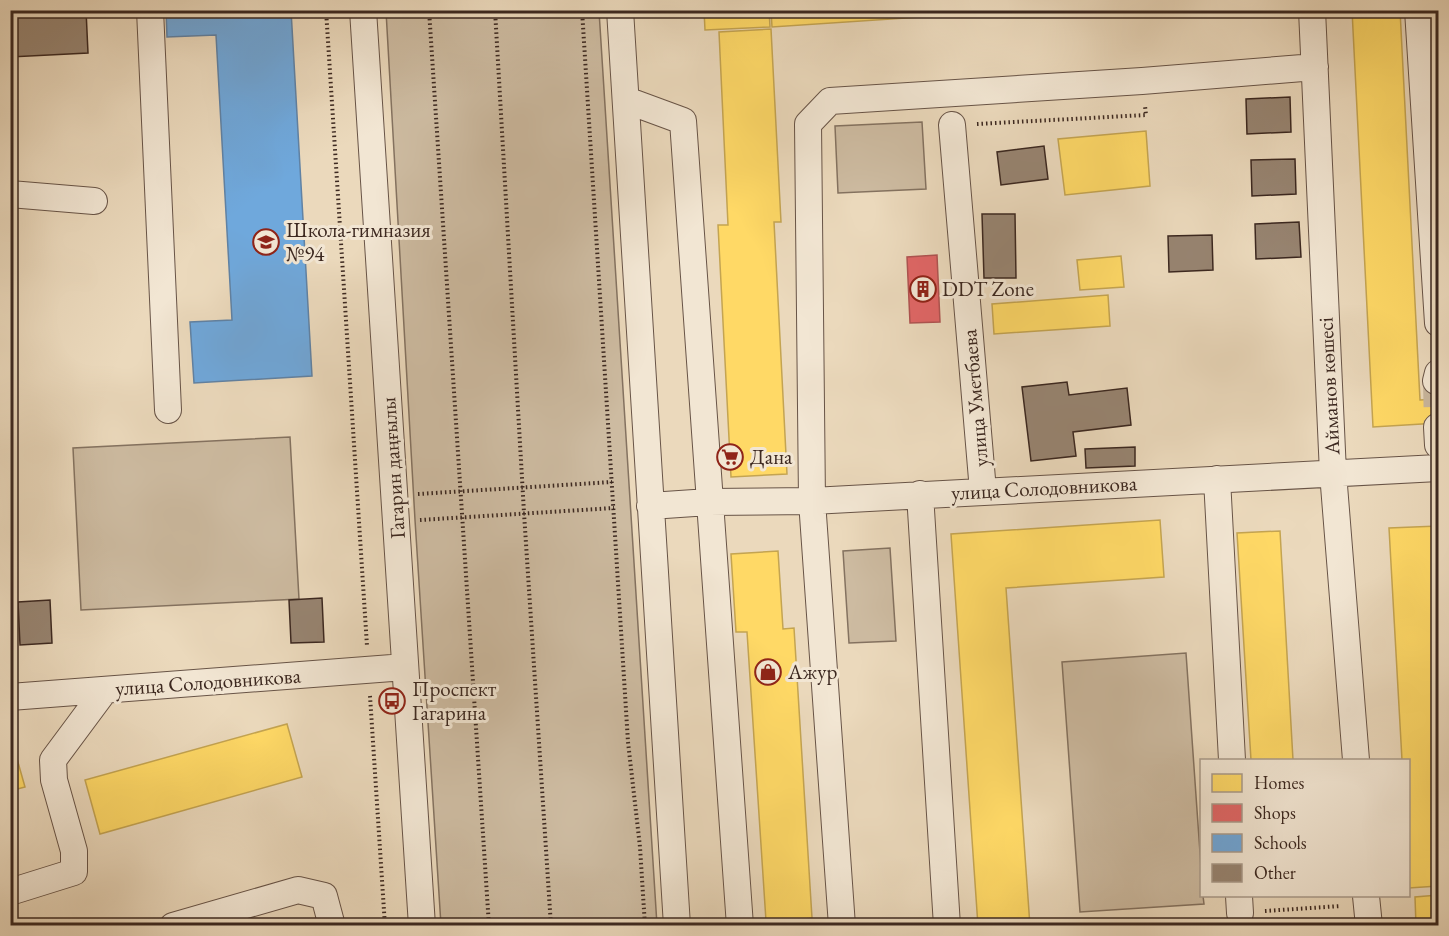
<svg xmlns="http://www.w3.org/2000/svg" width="1449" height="936" viewBox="0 0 1449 936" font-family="'EB Garamond',serif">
  <rect width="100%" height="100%" fill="#ebd9bc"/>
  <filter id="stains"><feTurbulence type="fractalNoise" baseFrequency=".00333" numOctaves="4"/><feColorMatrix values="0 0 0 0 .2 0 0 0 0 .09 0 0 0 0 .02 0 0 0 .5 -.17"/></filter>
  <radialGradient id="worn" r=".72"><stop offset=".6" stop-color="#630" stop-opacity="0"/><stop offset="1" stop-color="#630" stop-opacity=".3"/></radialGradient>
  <path fill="#cdbba1" stroke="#847260" stroke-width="1.5" d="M386,11H599L657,925H441L415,520Z
    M922,122L926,189L838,193L835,126Z
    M290,437L299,599L81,610L73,448Z
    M890,548L896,641L849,643L843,551Z
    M1186,653L1201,867L1202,896H1203L1204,904L1080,912L1062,662Z"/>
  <path fill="#ffd966" stroke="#c4a451" stroke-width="1.5" d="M704,10H769L770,27L705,30Z
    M771,10H1024L772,27Z
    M1352,10H1400L1420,400L1438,399V423L1373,427Z
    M771,29L781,222H774L787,474L731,477L718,225H728L719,32Z
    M1146,131L1150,186L1065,195L1058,139Z
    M1121,256L1124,287L1080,290L1077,260Z
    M1108,295L1110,326L994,334L992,304Z
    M1160,520L1164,577L1006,588L1030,926H978L951,534Z
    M1438,526V886L1409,888L1408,760H1402L1389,528Z
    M1280,531L1293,760H1251L1237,533Z
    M778,551L783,629L794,628L812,918L805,919V926H755V922L766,921L747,632H736L731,554Z
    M287,724L302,777L100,834L85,780Z
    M10,734L25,787L10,791Z
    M1438,895V926H1416L1415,897Z"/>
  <path fill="#e06666" stroke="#af5351" stroke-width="1.5" d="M937,255L940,322L910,323L907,257Z"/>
  <path fill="#6fa8dc" stroke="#6082a4" stroke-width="1.5" d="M166,10H291L312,376L194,383L190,322L232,320L216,35L167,37Z"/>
  <path fill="#978471" stroke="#3c2820" stroke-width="1.5" d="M10,10H86L88,53L10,57Z
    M1290,97L1291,132L1247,134L1246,99Z
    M1044,146L1048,179L1001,185L997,152Z
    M1295,159L1296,194L1252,196L1251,160Z
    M982,214H1015L1016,278H984Z
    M1299,222L1301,257L1256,259L1255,224Z
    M1212,235L1213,270L1169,272L1168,236Z
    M1067,382L1069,395L1127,388L1131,425L1073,432L1076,456L1031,461L1022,387Z
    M1135,447V466L1086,468L1085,449Z
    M322,598L324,642L291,643L289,600Z
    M50,600L52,643L20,645L18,602Z"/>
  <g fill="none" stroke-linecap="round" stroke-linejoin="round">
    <path stroke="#c8b69d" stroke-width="26" stroke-dasharray="26 13" stroke-linecap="butt" d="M1436,381L1437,427"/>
    <g stroke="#685447" stroke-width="28">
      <path id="minor" d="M150,10L168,410
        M363,10L422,926
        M620,10L677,926
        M1312,10L1333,473L1356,760
        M1418,10L1438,323
        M626,100L683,121L740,926
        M952,125L983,491
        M10,194L94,201
        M1438,373L1436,381H1438
        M1437,427L1438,445
        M1217,479L1232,760
        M920,494L947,926
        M650,506L709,502L812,501L1438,468
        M10,697L405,667
        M10,892L74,872V851L54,780L53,760L105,690
        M1239,896L1240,913
        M1366,896L1369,926
        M173,926L298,890L324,896L332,926
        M842,926L812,501L808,124L830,101L1142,81L1315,67"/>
    </g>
    <path stroke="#3c2820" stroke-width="4" stroke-dasharray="1.5 3" stroke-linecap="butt" d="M326,10L367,646
      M429,10L489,926
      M495,10L524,513L551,926
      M582,10L628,742L640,847L645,926
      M977,124L1146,115L1145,106
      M418,494L612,482
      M420,520L614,508
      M370,696L385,926
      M1265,911L1341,906"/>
    <use href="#minor" stroke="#f2e6d3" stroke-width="26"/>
  </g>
  <defs>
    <g id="school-ring" transform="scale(1.35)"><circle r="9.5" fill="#f2e6d3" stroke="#8f2418" stroke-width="1.5"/><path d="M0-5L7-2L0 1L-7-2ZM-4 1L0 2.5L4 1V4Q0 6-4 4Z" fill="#8f2418"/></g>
    <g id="building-ring" transform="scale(1.35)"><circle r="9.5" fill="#f2e6d3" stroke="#8f2418" stroke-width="1.5"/><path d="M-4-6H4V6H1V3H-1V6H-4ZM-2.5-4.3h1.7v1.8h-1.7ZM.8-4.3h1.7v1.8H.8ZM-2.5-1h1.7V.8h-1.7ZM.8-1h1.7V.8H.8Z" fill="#8f2418"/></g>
    <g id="supermarket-ring" transform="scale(1.35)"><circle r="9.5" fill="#f2e6d3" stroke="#8f2418" stroke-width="1.5"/><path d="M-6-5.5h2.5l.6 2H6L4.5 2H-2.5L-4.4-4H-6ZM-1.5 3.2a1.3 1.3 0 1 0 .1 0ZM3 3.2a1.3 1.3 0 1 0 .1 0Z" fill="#8f2418"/></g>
    <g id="shop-ring" transform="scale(1.35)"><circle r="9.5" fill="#f2e6d3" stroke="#8f2418" stroke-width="1.5"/><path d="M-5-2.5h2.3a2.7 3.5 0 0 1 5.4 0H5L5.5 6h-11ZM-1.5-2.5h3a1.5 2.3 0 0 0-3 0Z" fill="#8f2418"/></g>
    <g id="bus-ring" transform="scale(1.35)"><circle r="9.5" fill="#f2e6d3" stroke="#8f2418" stroke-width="1.5"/><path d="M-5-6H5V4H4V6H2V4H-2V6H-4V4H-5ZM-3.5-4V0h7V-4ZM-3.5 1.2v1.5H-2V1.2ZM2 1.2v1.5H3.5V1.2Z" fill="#8f2418"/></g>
  </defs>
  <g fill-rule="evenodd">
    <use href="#school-ring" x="266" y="242"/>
    <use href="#building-ring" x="923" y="289"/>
    <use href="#supermarket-ring" x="730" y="457"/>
    <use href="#shop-ring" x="768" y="672"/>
    <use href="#bus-ring" x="392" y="701"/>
  </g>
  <g text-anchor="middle" stroke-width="6" stroke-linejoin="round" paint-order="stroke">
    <g font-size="21" fill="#3c2820" stroke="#f2e6d3" text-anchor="start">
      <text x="286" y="237">Школа-гимназия<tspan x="286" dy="24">№94</tspan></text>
      <text x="942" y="296">DDT Zone</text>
      <text x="750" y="464">Дана</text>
      <text x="788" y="679">Ажур</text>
      <text x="412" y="696">Проспект<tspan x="412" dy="24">Гагарина</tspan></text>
    </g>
    <g font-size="21" fill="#3c2820" stroke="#f2e6d3">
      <text transform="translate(1329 386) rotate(-93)" y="7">Айманов көшесі</text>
      <text transform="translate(975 398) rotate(-95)" y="7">улица Уметбаева</text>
      <text transform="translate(393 468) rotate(-94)" y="7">Гагарин даңғылы</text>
      <text transform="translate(1044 488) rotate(-3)" y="7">улица Солодовникова</text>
      <text transform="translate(208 682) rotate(-4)" y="7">улица Солодовникова</text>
    </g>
  </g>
  <rect width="1449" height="936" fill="none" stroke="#ebd9bc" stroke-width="36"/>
  <rect x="12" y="12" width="1425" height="912" fill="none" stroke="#3c2820" stroke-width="3"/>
  <rect x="18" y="18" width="1413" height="900" fill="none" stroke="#3c2820" stroke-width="1.5"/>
  <rect x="1200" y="759" width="210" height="138" fill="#f2e6d3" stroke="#a99a8b" stroke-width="1.5"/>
  <rect x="1212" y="774" width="30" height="18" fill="#ffd966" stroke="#a99a8b" stroke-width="1.5"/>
  <text x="1254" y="789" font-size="18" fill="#3c2820">Homes</text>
  <rect x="1212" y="804" width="30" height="18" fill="#e06666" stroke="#a99a8b" stroke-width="1.5"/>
  <text x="1254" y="819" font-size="18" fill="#3c2820">Shops</text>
  <rect x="1212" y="834" width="30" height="18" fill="#6fa8dc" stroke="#a99a8b" stroke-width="1.5"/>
  <text x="1254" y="849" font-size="18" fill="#3c2820">Schools</text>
  <rect x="1212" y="864" width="30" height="18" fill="#978471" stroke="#a99a8b" stroke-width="1.5"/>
  <text x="1254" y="879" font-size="18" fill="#3c2820">Other</text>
  <rect width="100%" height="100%" filter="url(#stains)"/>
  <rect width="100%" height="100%" fill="url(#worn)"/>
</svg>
